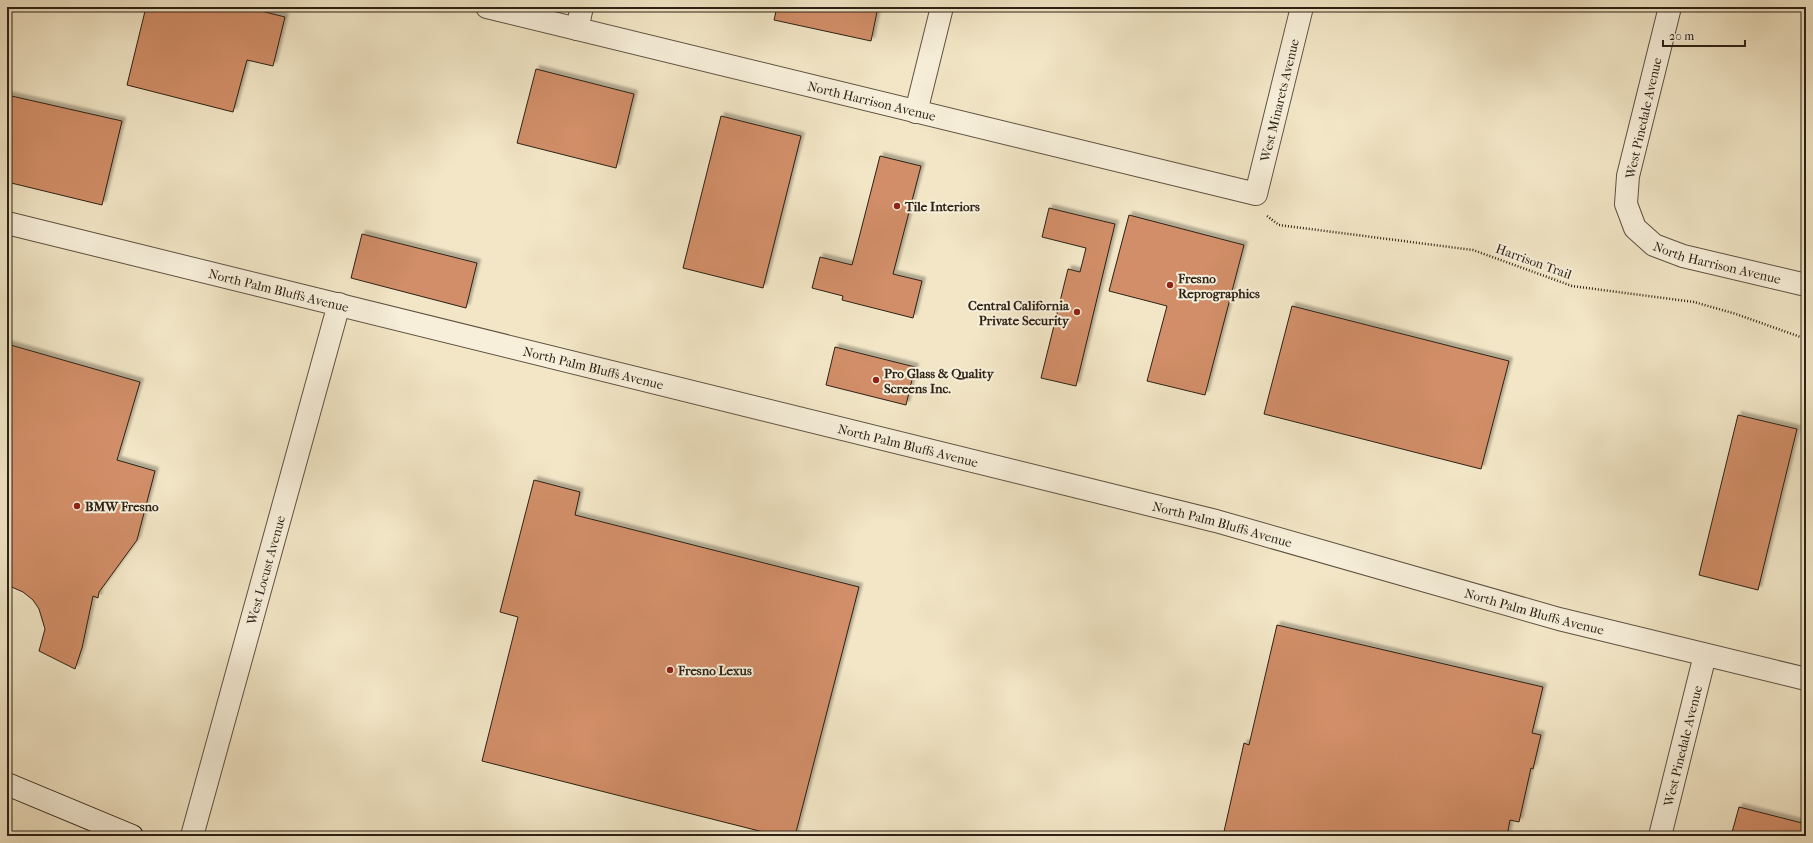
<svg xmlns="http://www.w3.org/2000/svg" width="1813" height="843" viewBox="0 0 1813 843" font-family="'IM FELL French Canon',serif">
  <defs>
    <filter id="shadow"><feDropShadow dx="3.5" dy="-3.5" stdDeviation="1" flood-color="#0004"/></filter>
  </defs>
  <rect width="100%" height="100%" fill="#f2e6c6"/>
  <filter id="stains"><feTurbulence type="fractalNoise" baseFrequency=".005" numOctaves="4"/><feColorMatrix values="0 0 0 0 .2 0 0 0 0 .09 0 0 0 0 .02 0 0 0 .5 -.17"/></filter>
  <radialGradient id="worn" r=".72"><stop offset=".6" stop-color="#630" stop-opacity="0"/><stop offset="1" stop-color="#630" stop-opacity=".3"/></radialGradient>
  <path fill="#d18e67" stroke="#2c2115" filter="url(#shadow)" d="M146,7H245L285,17L273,66L247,60L233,112L127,85Z
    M777,7H878L871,41L774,20Z
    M536,69L634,94L616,168L517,143Z
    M7,95L122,121L102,205L7,182Z
    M721,116L801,136L763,288L683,268Z
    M880,156L921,166L893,274L922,281L913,318L842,300L843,296L812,288L820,257L852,265Z
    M1049,208L1115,224L1076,386L1041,378L1068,269L1080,272L1086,248L1042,237Z
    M1129,215L1244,245L1205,395L1147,381L1167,306L1109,291Z
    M362,234L477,263L466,308L351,278Z
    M1292,306L1509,361L1481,469L1264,414Z
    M7,344L140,382L117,460L155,471L137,540L99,592L98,598L93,596L82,648L75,669L39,651L45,629L39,609L33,600L23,592L7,585Z
    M835,347L915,367L906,405L826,385Z
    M1738,415L1797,429L1758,590L1699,575Z
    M534,480L580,492L575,515L859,587L795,836H779L482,761L518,617L500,612Z
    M1277,625L1543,687L1532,733L1541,735L1533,769L1531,768L1519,822L1510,820L1507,836H1223L1244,743L1249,745Z
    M1739,807L1806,824V836H1731Z"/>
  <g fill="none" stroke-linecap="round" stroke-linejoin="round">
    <g stroke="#5e5241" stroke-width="24">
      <g id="street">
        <path id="s1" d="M487,7L1256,194L1302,7"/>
        <path id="s2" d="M1670,7L1628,176L1626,204L1635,228L1654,245L1683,256L1806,285"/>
        <path d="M577,29L582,7"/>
        <path d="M916,112L942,7"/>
        <path id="s3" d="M7,223L1216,521L1559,619L1806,679"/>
        <path id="s4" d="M192,836L339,304"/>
        <path id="s5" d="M1660,836L1705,655"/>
      </g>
    </g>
    <g stroke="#2c2115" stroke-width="24">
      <path id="secondary" d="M7,784L132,836"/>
    </g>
    <path stroke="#2c2115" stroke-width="2.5" stroke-dasharray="1 2" stroke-linecap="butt" d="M1267,216L1279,225L1473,250L1572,286L1694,302L1736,314L1806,339"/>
    <use href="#street" stroke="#f7efda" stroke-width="22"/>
    <use href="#secondary" stroke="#f7efda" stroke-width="22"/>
  </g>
  <g fill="#8f2418" stroke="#f7efda" stroke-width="1.5">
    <circle cx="897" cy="206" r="4"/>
    <circle cx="1170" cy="285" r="4"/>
    <circle cx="1077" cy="312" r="4"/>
    <circle cx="876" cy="380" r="4"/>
    <circle cx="77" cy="506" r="4"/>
    <circle cx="670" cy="670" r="4"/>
  </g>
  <g text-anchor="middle" stroke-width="4" stroke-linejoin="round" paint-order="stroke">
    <g font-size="13" fill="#2c2115" stroke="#f7efda">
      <text dy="5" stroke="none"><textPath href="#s1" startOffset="396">North Harrison Avenue</textPath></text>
      <text dy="5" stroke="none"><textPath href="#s1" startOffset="888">West Minarets Avenue</textPath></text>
      <text transform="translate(1643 118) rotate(-77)" y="5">West Pinedale Avenue</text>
      <text transform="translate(1534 261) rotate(20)" y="5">Harrison Trail</text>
      <text dy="5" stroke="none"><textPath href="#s2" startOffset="319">North Harrison Avenue</textPath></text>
      <text dy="5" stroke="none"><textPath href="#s3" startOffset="280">North Palm Bluffs Avenue</textPath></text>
      <text dy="5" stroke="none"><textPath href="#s3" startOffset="604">North Palm Bluffs Avenue</textPath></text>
      <text dy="5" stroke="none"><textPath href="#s3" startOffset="928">North Palm Bluffs Avenue</textPath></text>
      <text dy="5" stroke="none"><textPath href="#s3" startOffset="1252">North Palm Bluffs Avenue</textPath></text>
      <text dy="5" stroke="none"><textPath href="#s4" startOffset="276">West Locust Avenue</textPath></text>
      <text dy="5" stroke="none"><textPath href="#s3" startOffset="1576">North Palm Bluffs Avenue</textPath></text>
      <text dy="5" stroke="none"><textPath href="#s5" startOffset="93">West Pinedale Avenue</textPath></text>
    </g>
    <g font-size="13" font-weight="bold" fill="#2c2115" stroke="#f7efda" text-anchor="start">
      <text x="905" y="211">Tile Interiors</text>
      <text x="1178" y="283">Fresno<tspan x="1178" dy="15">Reprographics</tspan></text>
      <text x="1069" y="310" text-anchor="end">Central California<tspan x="1069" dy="15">Private Security</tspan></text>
      <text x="884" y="378">Pro Glass &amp; Quality<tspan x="884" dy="15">Screens Inc.</tspan></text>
      <text x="85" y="511">BMW Fresno</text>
      <text x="678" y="675">Fresno Lexus</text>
    </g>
  </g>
  <rect width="1813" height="843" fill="none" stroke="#f2e6c6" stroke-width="24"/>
  <rect x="8" y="8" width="1797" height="827" fill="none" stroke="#2c2115" stroke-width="2"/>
  <rect x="12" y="12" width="1789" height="819" fill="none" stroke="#2c2115"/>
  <path d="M1663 40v6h82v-6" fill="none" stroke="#2c2115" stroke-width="2"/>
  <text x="1669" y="40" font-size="12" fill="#2c2115" stroke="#f7efda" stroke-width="3" paint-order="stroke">20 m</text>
  <rect width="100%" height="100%" filter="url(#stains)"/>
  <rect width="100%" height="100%" fill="url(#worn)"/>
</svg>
